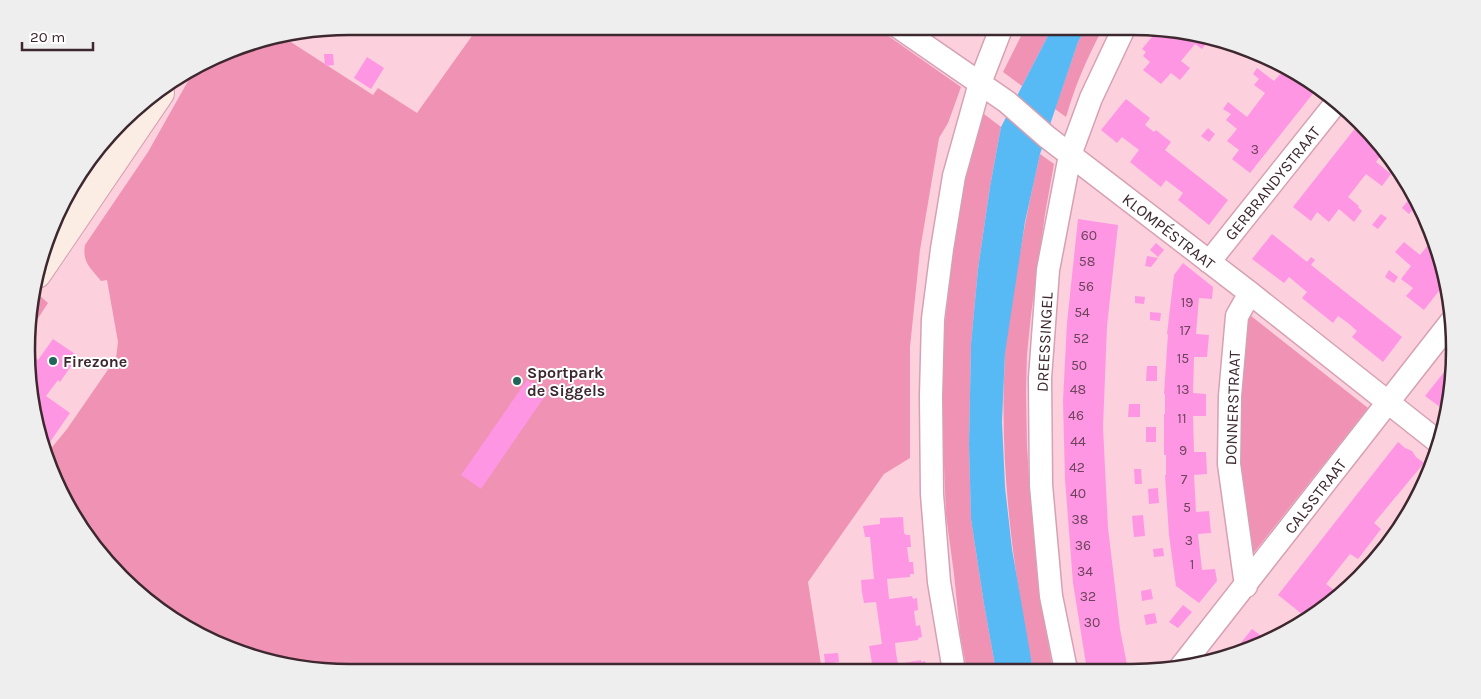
<svg xmlns="http://www.w3.org/2000/svg" width="1481" height="699" viewBox="0 0 1481 699" font-family="Karla,sans-serif">
  <rect width="100%" height="100%" fill="#fdd0de"/>
  <path fill="#ef92b4" d="M479,26H874L961,87L948,123L939,138L920,250L910,347V458L884,474L808,582L822,671L349,673L226,648L137,593L69,511L49,451L67,429L116,358L118,342L107,280L101,281C91,268 82,263 85,245L148,152L192,74L245,44L283,37L373,95L378,88L417,113Z
    M1026,26H1053L1022,86L1003,72Z
    M1087,26H1104C1087,58 1076,83 1066,117L1055,109L1078,42Z
    M137,106L55,226L69,188Z
    M980,111L1001,127L990,187L978,269L971,344L969,444L971,519L984,604L996,671H967L960,633L954,574L946,515L941,391L942,349L953,254L961,200Z
    M1040,154L1054,164L1045,214L1031,315L1027,354L1026,391L1027,446L1031,507L1039,564L1044,621L1053,670H1033C1012,564 999,464 1005,355C1005,340 1009,325 1011,310C1018,258 1028,206 1040,154Z
    M39,295L48,303L31,329L32,304Z
    M1246,312L1368,408L1252,555L1241,472L1240,401Z"/>
  <path fill="#57baf4" d="M1053,26H1087L1078,42L1040,154L1025,222L1005,353L1002,422L1005,487L1012,549L1033,670L996,671L984,604L971,519L969,444L971,344L978,269L990,187L1001,127Z"/>
  <path fill="#fe96e3" d="M1157,31L1208,41L1202,49L1195,44L1181,61L1190,68L1180,80L1171,73L1161,84L1143,70L1150,62L1143,56L1146,52L1142,49Z
    M324,54H333L334,65L325,66Z
    M367,57L384,68L371,89L354,78Z
    M1257,68L1274,81L1284,70L1315,91L1250,173L1232,159L1239,150L1227,141L1237,129L1226,120L1231,114L1223,109L1228,102L1247,117L1265,93L1254,85L1259,79L1253,74Z
    M1126,99L1150,118L1145,125L1154,132L1156,130L1171,142L1165,150L1228,200L1209,225L1178,200L1183,193L1166,180L1161,187L1130,162L1139,150L1122,137L1117,143L1101,130Z
    M1360,122L1382,154L1376,162L1391,174L1382,186L1366,174L1348,197L1359,206L1358,207L1362,211L1354,222L1339,209L1329,222L1317,212L1311,221L1293,207Z
    M1208,128L1215,134L1209,142L1201,136Z
    M1409,199L1417,205L1409,214L1402,208Z
    M1381,214L1387,218L1378,229L1372,225Z
    M1078,219L1118,225L1107,326L1103,427L1108,528L1120,629L1128,670H1087L1073,583L1065,479L1063,401L1067,323Z
    M1272,234L1307,262L1311,257L1315,260L1311,265L1402,337L1383,362L1352,337L1357,331L1348,323L1338,316L1333,323L1302,298L1307,292L1289,277L1284,283L1252,259Z
    M1433,239L1442,287L1424,310L1406,296L1413,288L1401,279L1411,266L1395,252L1404,242L1420,255Z
    M1156,243L1164,250L1158,257L1150,250Z
    M1147,256L1158,258L1151,267L1145,266Z
    M1183,263L1213,287L1212,299L1199,298L1196,334L1209,335L1207,357H1194L1193,393L1206,394V416H1193L1194,452H1206L1207,474L1194,475L1196,512L1209,511L1211,533L1198,534L1202,570L1215,569L1217,581L1199,603L1176,586L1169,535L1165,475H1166V455H1164V414H1165V394H1164L1168,334H1167L1174,275Z
    M1389,270L1398,277L1394,283L1385,277Z
    M1135,296L1145,297L1144,304L1135,303Z
    M1150,312L1161,313L1160,321L1150,320Z
    M53,339L78,356L60,382L58,380L46,396L70,413L50,442L45,438L29,392L30,363L34,357L38,360Z
    M1147,366H1157V381H1146Z
    M1445,371H1451L1443,409L1425,396Z
    M527,380L547,393L481,489L461,475Z
    M1129,404H1140V417H1128Z
    M1146,427H1156V442H1146Z
    M1398,442L1405,448L1412,451L1416,457L1424,463L1374,523L1381,529L1358,559L1350,554L1326,584L1334,590L1315,614L1307,618L1278,595Z
    M1134,469H1141L1142,484H1135Z
    M1158,488L1159,503L1149,504L1148,489Z
    M1143,515L1145,536L1134,537L1132,516Z
    M903,517L904,533L906,535H910L911,547H907L908,555L909,562H913L914,574H910V577L887,579L889,599L912,596L913,599L917,598L918,610L914,611L916,626L920,625L922,637L918,638V640L895,643L896,653L898,664L921,660V662L925,661L927,671H886L885,666L873,669L871,657L869,646L882,644L876,602L864,603L862,592L861,580L874,579L870,537H865L863,526L880,524V518Z
    M1163,548L1164,556L1154,557L1153,549Z
    M1151,589L1153,599L1142,601L1141,591Z
    M1183,605L1192,612L1178,628L1169,622Z
    M1155,613L1157,623L1146,625L1144,615Z
    M1252,629L1268,641L1255,648L1231,655Z
    M838,653L839,662L825,664L824,654Z"/>
  <g fill="none" stroke-linecap="round" stroke-linejoin="round">
    <g stroke="#d6a1b3" stroke-width="25">
      <path id="minor" d="M897,26L1007,102L1047,137L1250,293L1437,441
        M1209,262L1335,104
        M1246,586L1229,464L1230,396L1237,316L1250,293
        M1180,668L1450,323
        M1066,670L1051,596L1041,485L1040,378L1048,270L1070,155L1091,98L1125,26
        M954,671L939,582L932,494L931,396L933,319L942,249L954,176L980,83L1002,26"/>
    </g>
    <g stroke="#d6a1b3" stroke-width="30">
      <path id="secondary" d="M37,274L160,93"/>
    </g>
    <use href="#minor" stroke="#fff" stroke-width="22"/>
    <use href="#secondary" stroke="#fbede3" stroke-width="28"/>
  </g>
  <g fill="#206558" stroke="#fff" stroke-width="2">
    <circle cx="53" cy="361" r="5"/>
    <circle cx="517" cy="381" r="5"/>
  </g>
  <g text-anchor="middle" stroke-width="4" stroke-linejoin="round" paint-order="stroke">
    <g font-size="14" fill="#6d445c">
      <text x="1255" y="154">3</text>
      <text x="1089" y="240">60</text>
      <text x="1087" y="266">58</text>
      <text x="1086" y="291">56</text>
      <text x="1187" y="307">19</text>
      <text x="1082" y="317">54</text>
      <text x="1185" y="335">17</text>
      <text x="1081" y="343">52</text>
      <text x="1183" y="363">15</text>
      <text x="1079" y="370">50</text>
      <text x="1078" y="394">48</text>
      <text x="1183" y="394">13</text>
      <text x="1076" y="420">46</text>
      <text x="1182" y="423">11</text>
      <text x="1078" y="446">44</text>
      <text x="1183" y="455">9</text>
      <text x="1077" y="472">42</text>
      <text x="1184" y="484">7</text>
      <text x="1078" y="498">40</text>
      <text x="1187" y="512">5</text>
      <text x="1080" y="524">38</text>
      <text x="1189" y="545">3</text>
      <text x="1083" y="550">36</text>
      <text x="1192" y="569">1</text>
      <text x="1085" y="576">34</text>
      <text x="1088" y="601">32</text>
      <text x="1092" y="627">30</text>
    </g>
    <g font-size="16" fill="#3d282f" stroke="#fff">
      <text transform="translate(1272 183) rotate(-51)" y="6">GERBRANDYSTRAAT</text>
      <text transform="translate(1169 231) rotate(38)" y="6">KLOMPÉSTRAAT</text>
      <text transform="translate(1044 342) rotate(-87)" y="6">DREESSINGEL</text>
      <text transform="translate(1232 408) rotate(-88)" y="6">DONNERSTRAAT</text>
      <text transform="translate(1315 496) rotate(-52)" y="6">CALSSTRAAT</text>
    </g>
    <g font-size="16" font-weight="bold" fill="#3d282f" stroke="#fff" text-anchor="start">
      <text x="63" y="367">Firezone</text>
      <text x="527" y="378">Sportpark<tspan x="527" dy="18">de Siggels</tspan></text>
    </g>
  </g>
  <path d="M0 0H1481V699H0ZM349 35H1132A314 314 0 0 1 1446 349V350A314 314 0 0 1 1132 664H349A314 314 0 0 1 35 350V349A314 314 0 0 1 349 35Z" fill="#efeeee" fill-rule="evenodd"/>
  <path fill="none" stroke="#3d282f" stroke-width="2.5" d="M349 35H1132A314 314 0 0 1 1446 349V350A314 314 0 0 1 1132 664H349A314 314 0 0 1 35 350V349A314 314 0 0 1 349 35Z"/>
  <path d="M22 42v8h71v-8" fill="none" stroke="#3d282f" stroke-width="2.5"/>
  <text x="30" y="42" font-size="15" fill="#3d282f" stroke="#ffffff" stroke-width="4" paint-order="stroke">20 m</text>
</svg>
